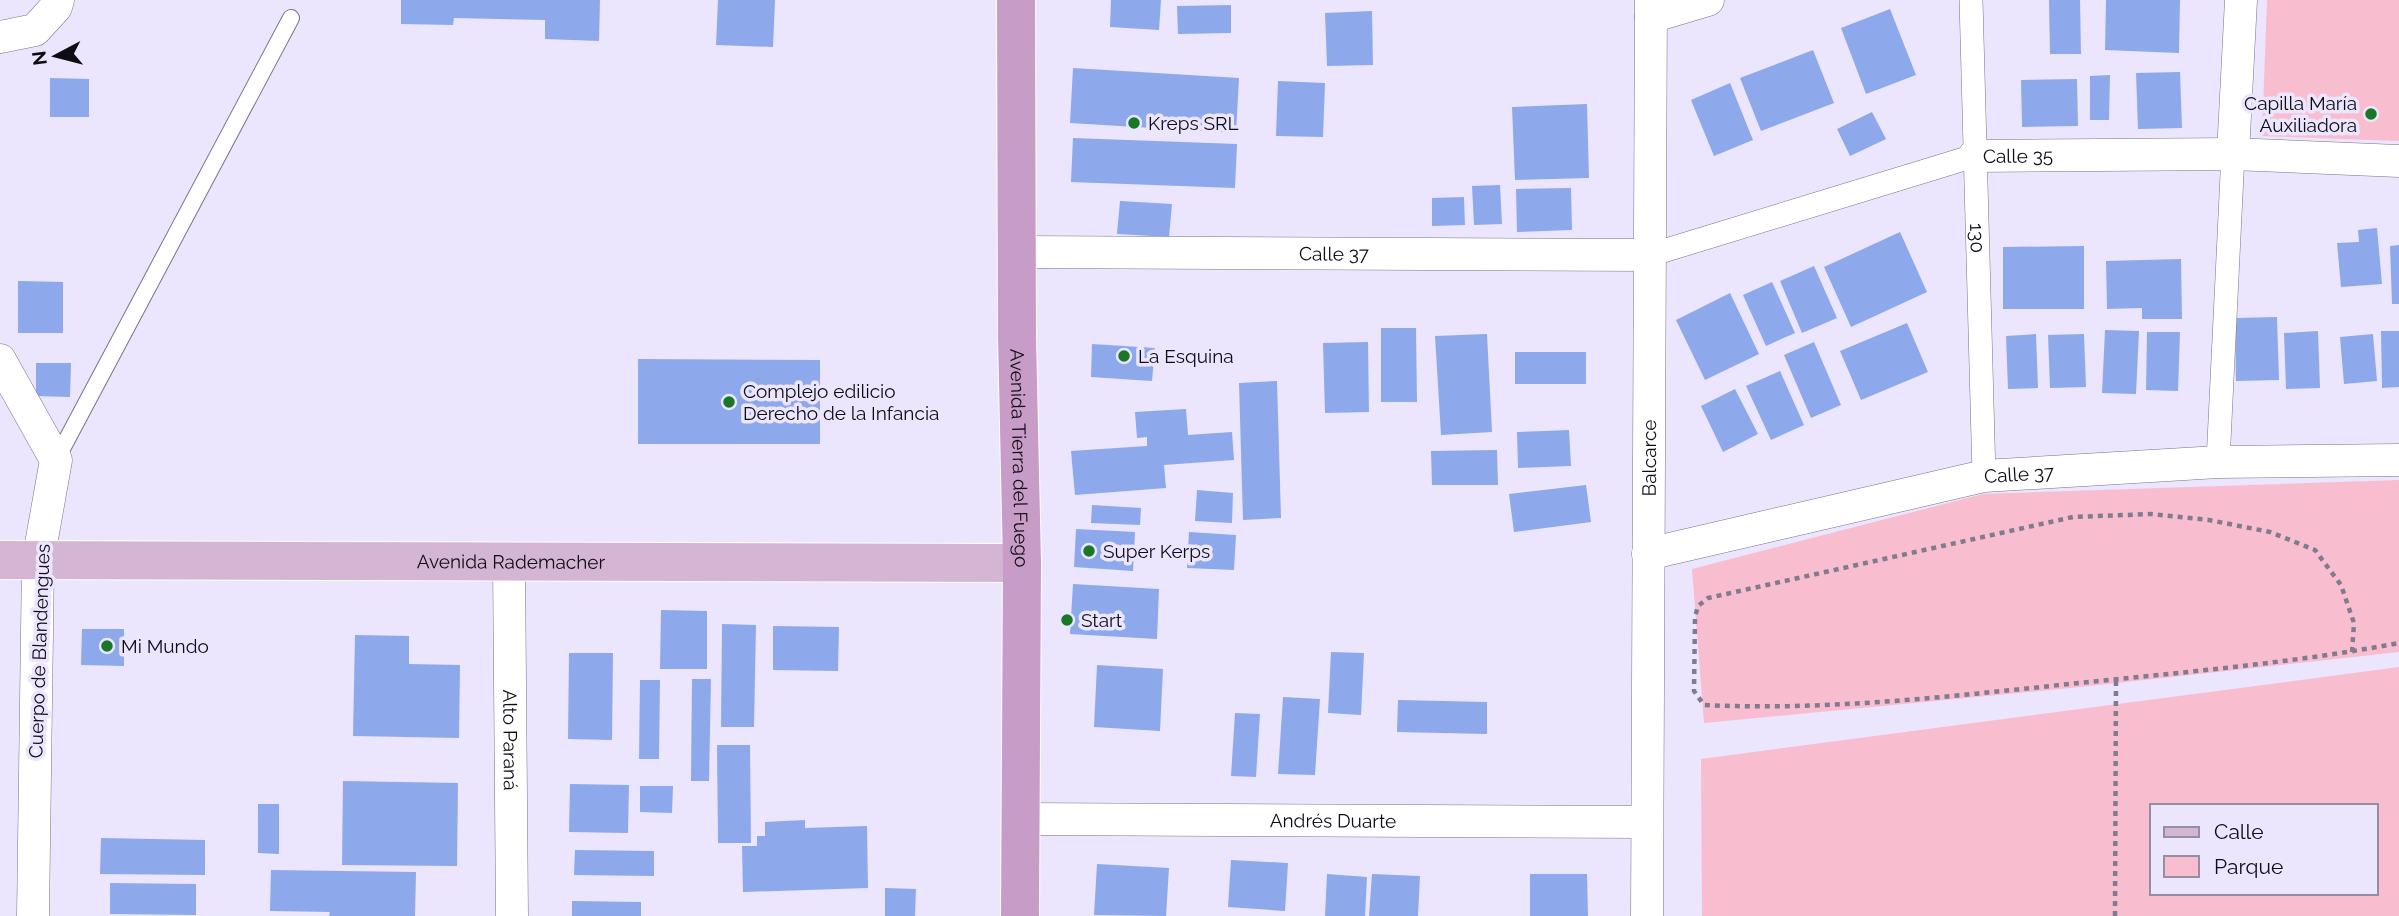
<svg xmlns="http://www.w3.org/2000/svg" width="2399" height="916" viewBox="0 0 2399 916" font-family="Raleway,sans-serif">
  <rect width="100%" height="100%" fill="#ebe5fe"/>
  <path fill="#f9bdd0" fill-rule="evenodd" d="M2267,0H2399V141L2262,136Z
    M2399,480V652L2071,688L1704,723L1692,569L1983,494Z
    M2399,667V916H1702L1701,759ZM2152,806H2376V893H2152Z"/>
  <path fill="#8da9eb" d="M401,0H600L599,41L545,39V20L454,18L453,25L401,24Z
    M718,0H775L773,47L716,45Z
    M1111,0H1161L1159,30L1110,27Z
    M2049,0H2080L2081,54H2050Z
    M2106,0H2180L2179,53L2105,50Z
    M1231,5V33L1178,34L1177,6Z
    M1890,9L1916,75L1866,94L1841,28Z
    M1372,11L1373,65L1327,66L1325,13Z
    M1813,50L1834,103L1761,131L1740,78Z
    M1073,68L1239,78L1236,133L1070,123Z
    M2180,72L2182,128L2138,129L2136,73Z
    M2110,75L2109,120H2090V76Z
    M50,78L89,79V117H50Z
    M2077,79L2078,126L2022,127L2021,80Z
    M1278,81L1325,83L1323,137L1276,136Z
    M1730,83L1753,140L1714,156L1691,100Z
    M1587,104L1589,178L1515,180L1512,107Z
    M1872,112L1886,139L1850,156L1837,129Z
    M1073,138L1237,144L1235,188L1071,182Z
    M1500,185L1502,224L1474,225L1472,186Z
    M1571,188L1572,230L1517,232L1516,189Z
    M1464,197L1465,225L1432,226V198Z
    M1120,201L1172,204L1169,237L1117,234Z
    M2377,228L2382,284L2341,287L2337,243L2359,242L2358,230Z
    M1900,232L1927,292L1851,327L1824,267Z
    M2399,245V304H2392L2390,246Z
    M2084,246V309H2003V247Z
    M2181,259L2182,319H2142V308L2107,309L2106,261Z
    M1814,266L1837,318L1802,333L1780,281Z
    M18,281L63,282V333H18Z
    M1772,282L1795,333L1766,346L1743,295Z
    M1730,293L1759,354L1705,380L1676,320Z
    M2277,317L2279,380L2236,381L2235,318Z
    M1907,323L1928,372L1861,400L1840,351Z
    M1381,328H1416L1417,402H1381Z
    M2105,330L2139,331L2136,394L2102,393Z
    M2318,331L2320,388L2286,389L2284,333Z
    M2381,331H2399V387L2382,388Z
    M2147,332H2180L2178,391L2146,390Z
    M1487,334L1492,432L1441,435L1435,336Z
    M2036,334L2038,388L2008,389L2006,336Z
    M2084,334L2086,387L2050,388L2048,335Z
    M2373,334L2377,381L2344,384L2340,337Z
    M1368,342L1369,412L1325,413L1323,343Z
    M1814,342L1841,405L1811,418L1784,355Z
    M1092,344L1155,348L1152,381L1091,377Z
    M1515,352H1586V384H1515Z
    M638,359L820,360V444H638Z
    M36,363H71L70,397L36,396Z
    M1780,371L1804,425L1771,440L1746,386Z
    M1277,381L1281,518L1243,520L1239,383Z
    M1735,389L1758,434L1723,452L1701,406Z
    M1186,409L1188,435L1232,432L1234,460L1164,465L1166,488L1075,495L1071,451L1147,446V437L1137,438L1135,412Z
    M1569,430L1571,466L1518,468L1517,432Z
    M1497,450L1498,485H1432L1431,451Z
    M1586,485L1591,522L1514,532L1509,494Z
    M1197,490L1233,493L1232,523L1195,521Z
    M1092,505L1141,508L1140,525L1091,523Z
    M1076,529L1135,532L1133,571L1074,567Z
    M1189,532L1236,535L1234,570L1187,568Z
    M1073,584L1159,589L1157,639L1070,634Z
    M661,610L707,611V669H660Z
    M722,624L756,625L754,727H721Z
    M773,626L839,627L838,671L773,670Z
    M82,629H124V666L81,665Z
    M355,635L409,636V664L460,665L459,738L353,736Z
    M1331,652L1364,653L1361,715L1328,713Z
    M569,653H613L612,740L568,739Z
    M1097,665L1163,669L1160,731L1094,727Z
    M692,679H711L709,781H691Z
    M640,680H660L659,759H639Z
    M1283,697L1320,699L1315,775L1278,774Z
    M1398,700L1487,702V734L1397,732Z
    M1235,713L1260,714L1256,777L1231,776Z
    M717,745H750L751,843H718Z
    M343,781L458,783L457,866L342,865Z
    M570,784L629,785L628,833L569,832Z
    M640,786H673L672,813L640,812Z
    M258,804H279V854L258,853Z
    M805,820V828L867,826L868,888L743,892L742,846H757V836H765V822Z
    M101,838L205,840V875L100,874Z
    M575,850L654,851V876L574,875Z
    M1231,860L1288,863L1285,911L1228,907Z
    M1097,864L1169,868L1166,916L1094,915Z
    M271,870L416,872L415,916H329L330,912L270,911Z
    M1327,874L1367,877L1365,916H1325Z
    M1372,874L1420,876L1418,916H1369Z
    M1530,874H1587L1588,916H1530Z
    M110,883L196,884V915L110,914Z
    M885,888L916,889L915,916H885Z
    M572,901L641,902V916H572Z"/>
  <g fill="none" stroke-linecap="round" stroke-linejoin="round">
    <g stroke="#787389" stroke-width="18">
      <path id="service" d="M56,460L291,18"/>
    </g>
    <g stroke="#787389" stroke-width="24">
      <g id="pedestrian">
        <path id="s1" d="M1971,0L1984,476"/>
        <path d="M1650,255L1974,156"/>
        <path d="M2218,462L2233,154"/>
      </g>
    </g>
    <g stroke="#787389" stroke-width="33">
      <g id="minor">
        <path d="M1651,17L1708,0"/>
        <path d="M0,37L35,30L56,7L58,0"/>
        <path d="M2233,154L2241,0"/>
        <path id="s2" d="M1974,156L2233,154L2399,161"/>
        <path id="s3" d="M1017,252L1650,255"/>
        <path d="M0,360L56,460L38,561L33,916"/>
        <path id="s4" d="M1648,554L1984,476L2218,462L2399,460"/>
        <path id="s5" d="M509,563L512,916"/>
        <path id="s6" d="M1020,819L1647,822"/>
        <path id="s7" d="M1647,916L1651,0"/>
      </g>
    </g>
    <g stroke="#fff" stroke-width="40">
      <g id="primary">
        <path id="s8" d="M0,560L1022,563"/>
      </g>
    </g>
    <g stroke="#fff" stroke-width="40">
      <g id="trunk">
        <path id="s9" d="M1016,0L1017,336L1022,563L1020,916"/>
      </g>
    </g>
    <path stroke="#817c8d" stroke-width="4.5" stroke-dasharray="5 5" stroke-linecap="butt" d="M2352,652L2354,623L2341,585L2315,550L2270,532L2209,520L2151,514L2073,517L1708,598L1698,606L1695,617L1694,691L1704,705C1829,711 1954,696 2079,683C2185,672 2293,663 2399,643
      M2115,916L2116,679"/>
    <use href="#service" stroke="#fff" stroke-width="16"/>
    <use href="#pedestrian" stroke="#fff" stroke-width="23"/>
    <use href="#minor" stroke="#fff" stroke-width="32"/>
    <use href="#primary" stroke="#d5b5d4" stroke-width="38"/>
    <use href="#trunk" stroke="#c79cc6" stroke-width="38"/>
  </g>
  <g fill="#197726" stroke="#ebe5fe" stroke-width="2.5">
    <circle cx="2371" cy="114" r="7"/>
    <circle cx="1134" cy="123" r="7"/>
    <circle cx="1124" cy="356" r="7"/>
    <circle cx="729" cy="402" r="7"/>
    <circle cx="1089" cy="551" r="7"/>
    <circle cx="1067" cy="620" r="7"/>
    <circle cx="107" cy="646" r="7"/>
  </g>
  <g text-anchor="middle" stroke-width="7" stroke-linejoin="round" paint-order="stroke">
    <g font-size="19" fill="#0e0c14" stroke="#ebe5fe" text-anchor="start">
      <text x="2357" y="110" text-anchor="end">Capilla María<tspan x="2357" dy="22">Auxiliadora</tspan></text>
      <text x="1148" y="130">Kreps SRL</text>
      <text x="1138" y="363">La Esquina</text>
      <text x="743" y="398">Complejo edilicio<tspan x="743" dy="22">Derecho de la Infancia</tspan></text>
      <text x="1103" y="558">Super Kerps</text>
      <text x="1081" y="627">Start</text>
      <text x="121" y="653">Mi Mundo</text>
    </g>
    <g font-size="19" fill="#0e0c14" stroke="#ebe5fe">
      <text dy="7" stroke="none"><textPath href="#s2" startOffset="44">Calle 35</textPath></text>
      <text dy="7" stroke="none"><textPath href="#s1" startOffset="238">130</textPath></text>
      <text dy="7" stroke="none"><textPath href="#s3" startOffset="317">Calle 37</textPath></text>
      <text dy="7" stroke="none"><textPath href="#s9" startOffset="458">Avenida Tierra del Fuego</textPath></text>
      <text dy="7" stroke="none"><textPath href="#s7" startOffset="458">Balcarce</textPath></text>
      <text dy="7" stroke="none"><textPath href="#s4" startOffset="380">Calle 37</textPath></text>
      <text dy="7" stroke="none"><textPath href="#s8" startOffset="511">Avenida Rademacher</textPath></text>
      <text transform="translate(39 651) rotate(-88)" y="7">Cuerpo de Blandengues</text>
      <text dy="7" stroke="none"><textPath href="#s5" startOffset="177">Alto Paraná</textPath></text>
      <text dy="7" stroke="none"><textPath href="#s6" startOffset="313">Andrés Duarte</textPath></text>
    </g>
  </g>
  <rect x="2150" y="804" width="228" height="91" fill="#ebe5fe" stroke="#938ea0" stroke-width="2"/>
  <rect x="2164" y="827" width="35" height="10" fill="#d5b5d4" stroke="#938ea0" stroke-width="2"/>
  <text x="2214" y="839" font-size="21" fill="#0e0c14">Calle</text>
  <rect x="2164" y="856" width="35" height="21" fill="#f9bdd0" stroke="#938ea0" stroke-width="2"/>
  <text x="2214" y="874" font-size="21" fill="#0e0c14">Parque</text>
  <g transform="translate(56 56) rotate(263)" stroke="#ebe5fe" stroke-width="5" paint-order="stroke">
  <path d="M0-5L12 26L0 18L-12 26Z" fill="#0e0c14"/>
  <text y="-10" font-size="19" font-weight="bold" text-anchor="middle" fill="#0e0c14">N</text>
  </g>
</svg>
